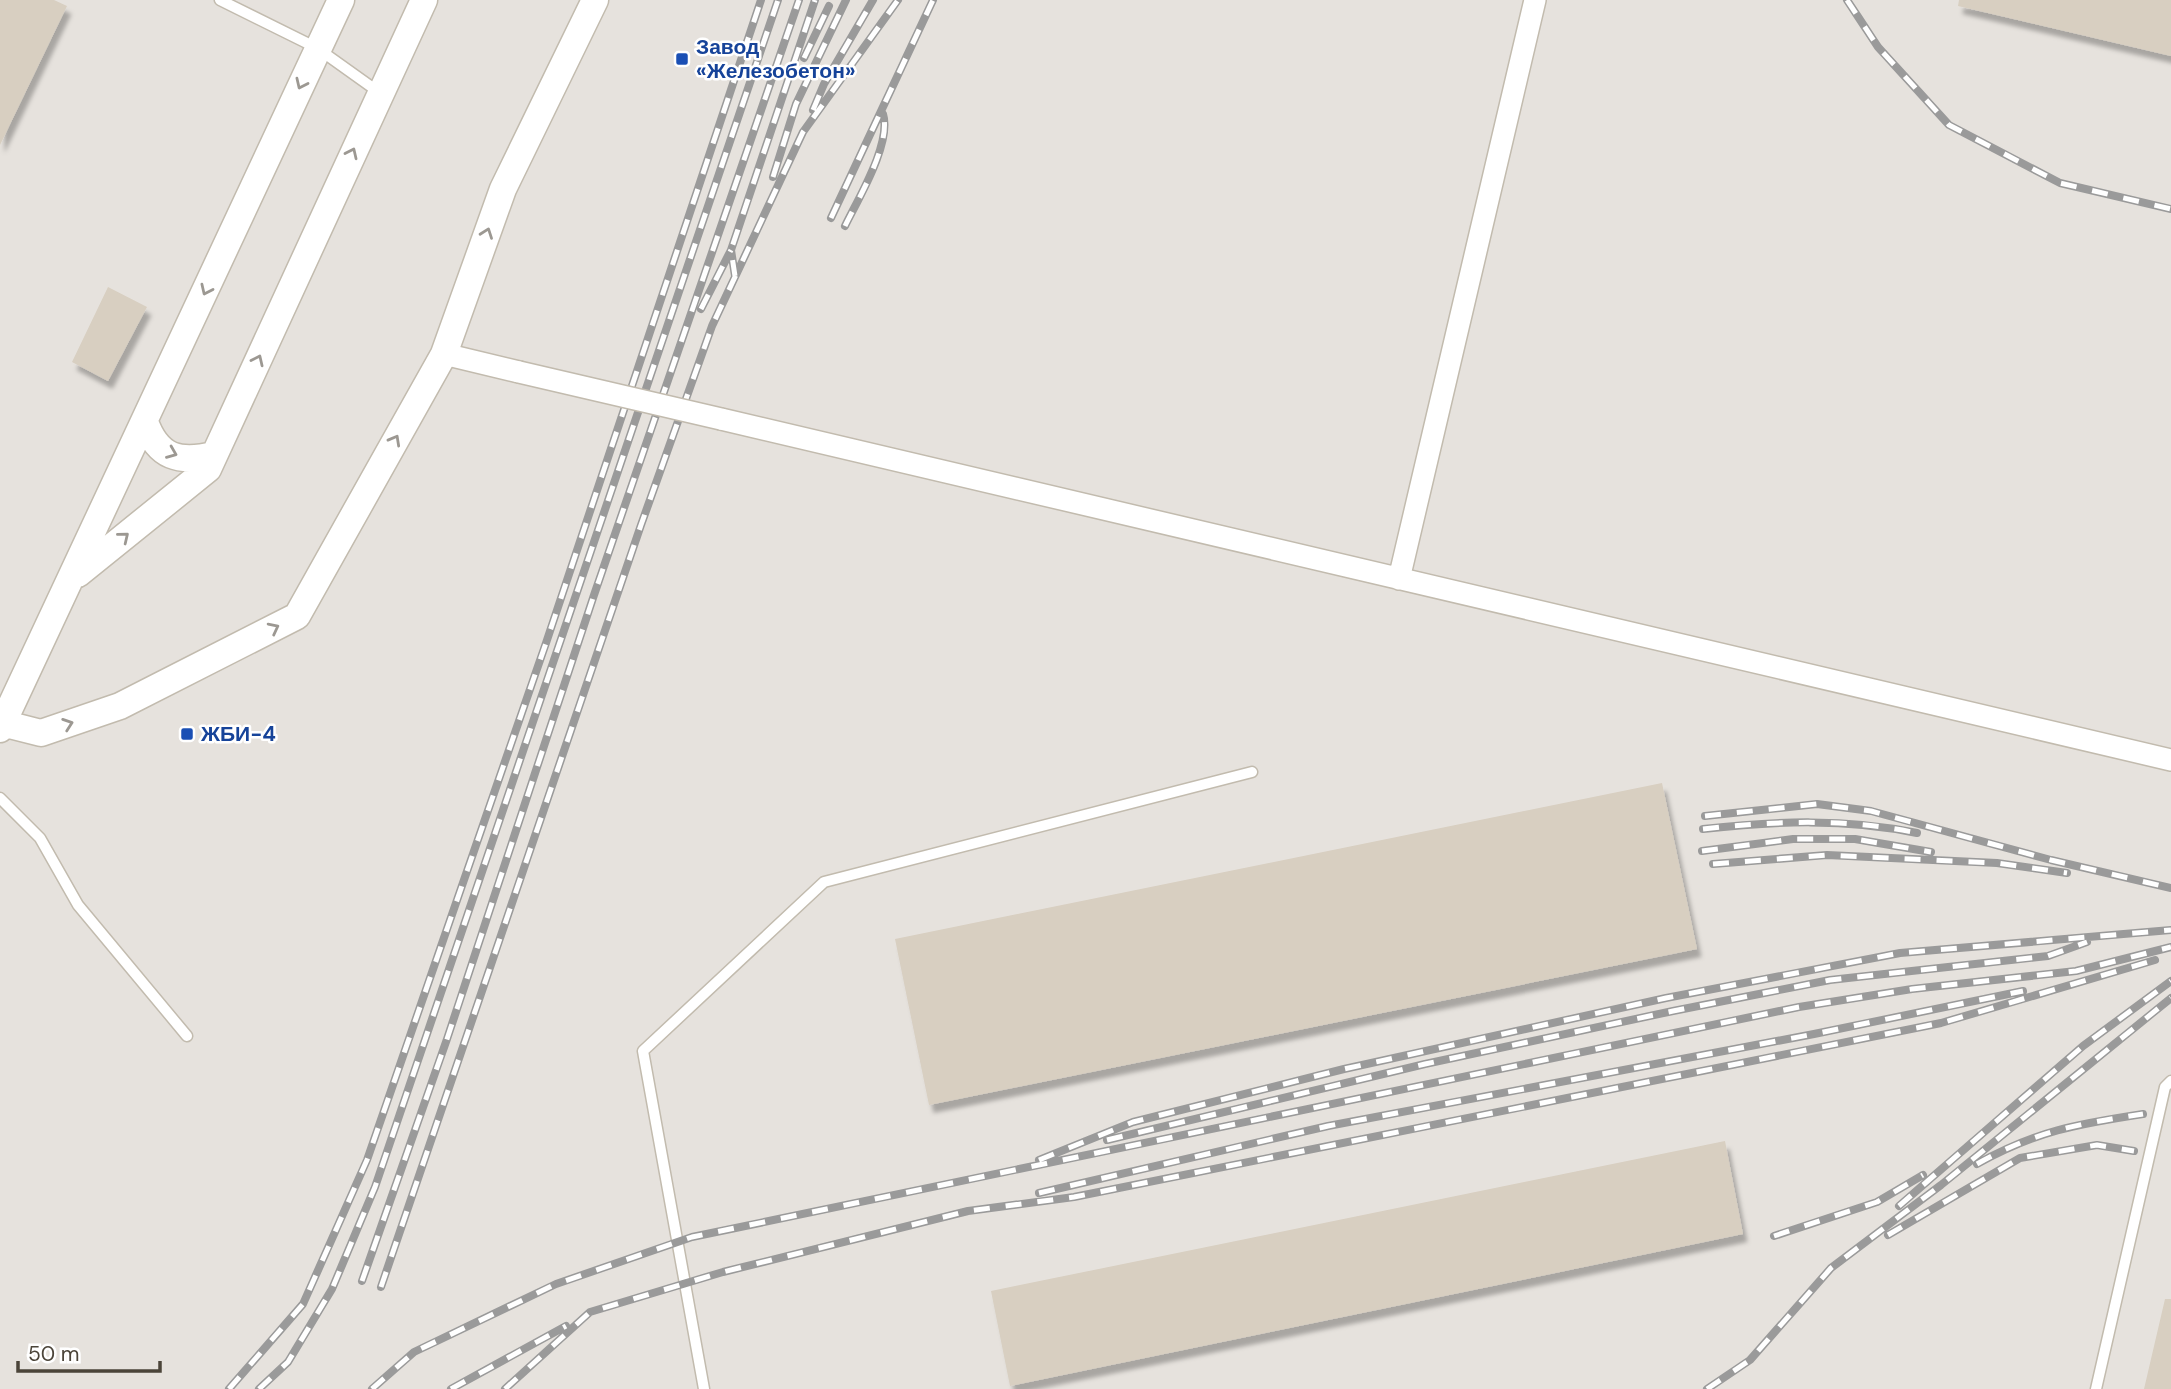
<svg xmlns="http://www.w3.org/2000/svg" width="2171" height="1389" viewBox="0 0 2171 1389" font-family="'DM Sans',sans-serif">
  <defs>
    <filter id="shadow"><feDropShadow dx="4.5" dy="8" stdDeviation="2" flood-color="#0004"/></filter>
  </defs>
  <rect width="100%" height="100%" fill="#f6f3ec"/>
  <path fill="#e6e2dd" d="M0,0H2171V1389H0Z"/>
  <path fill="#d8cfc1" filter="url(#shadow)" d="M0,0H54L67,6L0,145Z
    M1959,0H2171V56L1958,6Z
    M108,287L147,307L108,381L72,362Z
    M1662,783L1697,949L929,1105L895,939Z
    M1725,1141L1743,1234L1010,1386L991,1291Z
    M2165,1299H2171V1389H2144Z"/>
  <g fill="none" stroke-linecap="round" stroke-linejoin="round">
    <g stroke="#c2bbae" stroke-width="13">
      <path id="service" d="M220,0L317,48L380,93
        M0,798L40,838L78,905L187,1036
        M704,1389L643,1051L824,882L1252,772
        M2096,1389L2165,1087L2171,1081"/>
    </g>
    <g stroke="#c2bbae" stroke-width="24">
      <path id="minor" d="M444,354L519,372
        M721,419L2171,760
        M1399,579L1535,0"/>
    </g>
    <g stroke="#c2bbae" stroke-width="29">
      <path id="tertiary" d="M145,422C158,458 179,463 214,455
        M78,574L208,469L424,0
        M2,723L41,733L120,706L297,616L444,354L503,189L595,0
        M0,729L341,0"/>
    </g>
    <use href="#service" stroke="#fff" stroke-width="10"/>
    <use href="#minor" stroke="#fff" stroke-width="21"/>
    <use href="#tertiary" stroke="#fff" stroke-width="26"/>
    <g stroke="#9a9a9a" stroke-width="8">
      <path id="rail" d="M1847,0L1878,47L1949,125L2060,183L2171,209
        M804,58L829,6
        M813,110L824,84L873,0
        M773,177L796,104L846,0
        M831,218L933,0
        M845,226C858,199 892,143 883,114
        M735,276L731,250L815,0
        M701,309L731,250
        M1705,816L1817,804L1871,811L2051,860L2171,888
        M1703,829C1775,821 1846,818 1917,833
        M1702,851L1793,839H1855L1931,852
        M1713,864L1827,855L1997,863L2067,873
        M1107,1140L1425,1064L1673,1011L1830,980L2048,956L2087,942
        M1039,1160L1133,1122L1344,1069L1666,998L1900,953L2171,930
        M1977,1164C2036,1131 2077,1124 2143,1114
        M1039,1193L1328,1126L1814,1034L2023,991
        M1899,1206L2083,1046L2171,981
        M1888,1235L2020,1158L2097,1145L2134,1151
        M1774,1236L1877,1202L1923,1175
        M362,1281L447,1039L594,595L799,0
        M381,1287L641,525L712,326L803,132L898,0
        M229,1389L303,1304L367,1160L546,643L761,0
        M259,1389L288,1362L332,1289L375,1187L778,0
        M372,1389L414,1352L556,1284L692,1237L1799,1007L1912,989L2076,971L2171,947
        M451,1389L566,1326
        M505,1389L590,1312L723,1272L968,1211L1074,1197L1941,1023L2155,960
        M1707,1389L1750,1360L1831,1268L1941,1185L2171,998"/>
    </g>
    <use href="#rail" stroke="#fff" stroke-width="5" stroke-dasharray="16" stroke-linecap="butt"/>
    <g stroke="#c2bbae" stroke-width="24" stroke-linecap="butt">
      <path id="minor-bridge" d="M519,372L721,419"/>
    </g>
    <use href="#minor-bridge" stroke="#fff" stroke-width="21"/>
  </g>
  <defs><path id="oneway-chevron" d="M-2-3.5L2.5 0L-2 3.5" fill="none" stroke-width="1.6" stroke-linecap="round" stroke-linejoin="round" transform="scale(1.75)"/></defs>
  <g stroke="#9c9892">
    <use href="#oneway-chevron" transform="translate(301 84) rotate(115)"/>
    <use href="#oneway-chevron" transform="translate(352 153) rotate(-65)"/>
    <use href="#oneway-chevron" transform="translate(487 233) rotate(-70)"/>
    <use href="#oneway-chevron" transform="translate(206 290) rotate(115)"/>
    <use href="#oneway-chevron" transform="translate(258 360) rotate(-65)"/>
    <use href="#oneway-chevron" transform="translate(395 440) rotate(-61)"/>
    <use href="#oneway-chevron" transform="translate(172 453) rotate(22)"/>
    <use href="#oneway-chevron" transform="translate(124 537) rotate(-39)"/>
    <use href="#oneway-chevron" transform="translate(274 628) rotate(-27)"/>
    <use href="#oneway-chevron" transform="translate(68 724) rotate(-19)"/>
  </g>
  <g fill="#1a4fb4" stroke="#fff" stroke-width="2.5">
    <rect x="675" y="52" width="14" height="14" rx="3.5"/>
    <rect x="180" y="727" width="14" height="14" rx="3.5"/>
  </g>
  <g text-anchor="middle" stroke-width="5" stroke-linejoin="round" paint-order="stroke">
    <g font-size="21" font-weight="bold" fill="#164399" stroke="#fff" text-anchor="start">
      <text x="696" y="54">Завод<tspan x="696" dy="24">«Железобетон»</tspan></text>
      <text x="201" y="741">ЖБИ-4</text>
    </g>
  </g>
  <path d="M18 1361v10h142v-10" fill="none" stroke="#4b4439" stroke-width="3.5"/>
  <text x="28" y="1361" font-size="21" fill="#4b4439" stroke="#ffffff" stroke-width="5" paint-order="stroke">50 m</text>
</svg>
